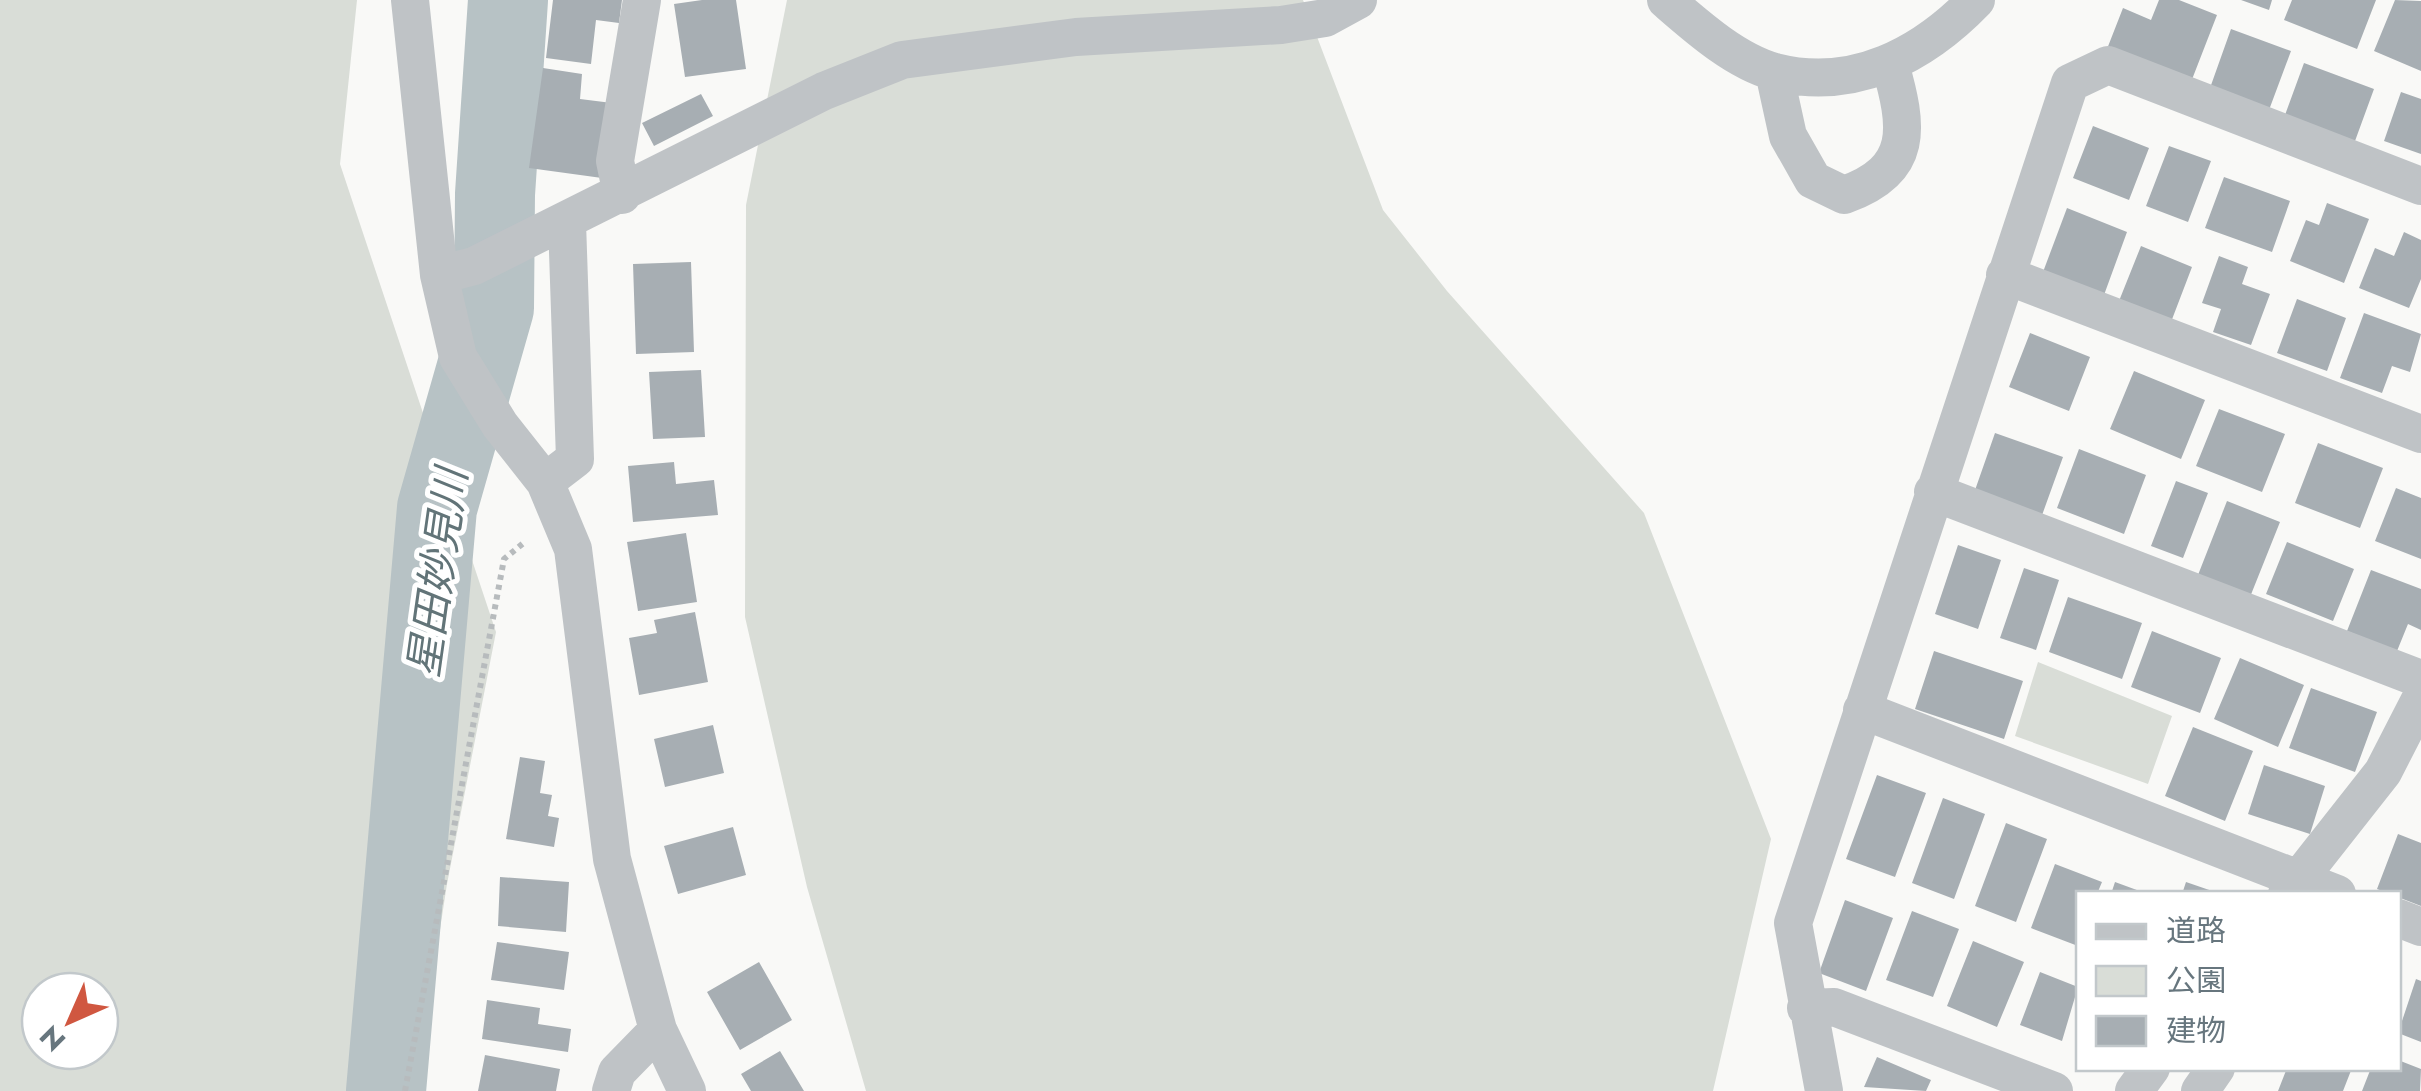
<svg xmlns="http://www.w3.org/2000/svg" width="2421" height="1091" viewBox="0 0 2421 1091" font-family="Jost,'Noto Sans JP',sans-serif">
  <rect width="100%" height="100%" fill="#f9f9f7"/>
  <path fill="#d9ddd7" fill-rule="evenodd" d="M0,0H357L340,164L496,632L447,884L415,1091H0ZM40,991H100V1051H40Z
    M787,0H1303L1383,210L1447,291L1644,513L1771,839L1713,1091H866L807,887L745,617L746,205Z
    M2038,662L2172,716L2148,784L2015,736Z"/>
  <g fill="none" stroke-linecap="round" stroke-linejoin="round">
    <path stroke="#b7c2c5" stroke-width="80" d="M386,1091L437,508L494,308L495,194L508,0"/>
  </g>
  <path fill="#a7aeb3" d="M553,0H622L619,23L596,20L591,64L546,58Z
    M702,0H736L746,69L685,77L674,4Z
    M2159,0H2179L2217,15L2191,82L2107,49L2123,8L2151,20Z
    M2241,0H2272L2269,10Z
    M2292,0H2376L2357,49L2284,20Z
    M2395,0L2421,1V71L2374,51Z
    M2231,29L2291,51L2269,110L2210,88Z
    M2304,63L2374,89L2355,141L2285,115Z
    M543,68L582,74L580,99L612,103L602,178L529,168Z
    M2401,92L2421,99V154L2384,141Z
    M701,94L713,116L654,146L642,123Z
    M2093,126L2149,148L2129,200L2073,178Z
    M2169,146L2211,161L2188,222L2146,206Z
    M2224,177L2290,201L2272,252L2205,228Z
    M2327,203L2369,219L2344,283L2290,261L2306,220L2319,225Z
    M2067,208L2127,232L2104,295L2043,272Z
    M2404,232L2421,240V279L2409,308L2359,288L2375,248L2394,256Z
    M2141,246L2192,267L2171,322L2119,301Z
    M2219,256L2248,267L2242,284L2270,294L2251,345L2213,332L2221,309L2202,303Z
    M691,262L694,352L636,354L633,264Z
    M2297,299L2346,318L2327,371L2277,353Z
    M2364,313L2421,334L2410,372L2392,366L2382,393L2340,378Z
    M2030,333L2090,357L2069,411L2009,387Z
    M701,370L705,437L653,439L649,372Z
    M2134,371L2205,400L2181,459L2110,429Z
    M2219,409L2285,434L2262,492L2196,466Z
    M1995,433L2063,457L2041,518L1974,493Z
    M2318,443L2383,468L2360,528L2295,503Z
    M2079,449L2146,475L2124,534L2057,508Z
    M674,462L676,484L714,480L718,515L633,522L628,466Z
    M2176,481L2208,493L2183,558L2151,546Z
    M2396,488L2421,498V559L2375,541Z
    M2227,501L2280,522L2250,597L2198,575Z
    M686,533L697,602L638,611L627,542Z
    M2287,542L2354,569L2333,621L2266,594Z
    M1958,545L2001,560L1978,629L1935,614Z
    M2024,568L2059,580L2036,650L2000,638Z
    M2371,570L2421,589V630L2408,624L2397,651L2347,631Z
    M2068,597L2142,623L2122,679L2049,652Z
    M695,612L708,682L639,695L629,638L657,633L654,620Z
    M2152,631L2221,658L2200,713L2131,687Z
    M1934,651L2023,681L2004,739L1915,709Z
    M2240,658L2304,685L2278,747L2214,719Z
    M2311,688L2377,712L2355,772L2289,748Z
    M713,725L724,773L665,787L654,739Z
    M2193,727L2253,751L2225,821L2165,796Z
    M520,757L545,761L540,793L552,795L548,816L559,818L554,847L506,839Z
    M2264,765L2325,786L2310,834L2248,814Z
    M1877,775L1926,793L1895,877L1846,859Z
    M1943,798L1985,814L1954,899L1912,883Z
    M2006,823L2047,839L2016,922L1975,906Z
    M733,827L746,875L678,894L664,846Z
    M2398,834L2421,843V906L2377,889Z
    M2055,864L2102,882L2097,894H2078V946L2031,928Z
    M500,877L569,882L566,932L498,926Z
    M2115,882L2145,893V894H2111Z
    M2186,882L2218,893V894H2182Z
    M1845,900L1893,918L1866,991L1819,973Z
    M1912,911L1959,929L1933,997L1886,980Z
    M1973,941L2024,962L1997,1027L1947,1006Z
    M497,942L569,952L564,990L491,980Z
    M759,962L792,1020L740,1050L707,992Z
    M2040,972L2078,987L2062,1041L2020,1025Z
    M2416,979L2421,981V1042L2398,1033Z
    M487,1000L540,1008L538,1024L571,1029L568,1052L482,1039Z
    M780,1051L804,1091H751L741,1074Z
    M485,1055L560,1069L556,1091H478Z
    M1877,1057L1931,1080L1926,1091L1864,1087Z
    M2398,1060L2421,1069L2420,1091H2362L2371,1068H2398Z
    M2287,1068H2352L2343,1091H2278Z"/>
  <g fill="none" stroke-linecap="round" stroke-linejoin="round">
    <path stroke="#b7bbbd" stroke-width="6" stroke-dasharray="5 5" stroke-linecap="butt" d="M405,1091L504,559L526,541"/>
    <path stroke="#bfc3c6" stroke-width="38" d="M410,0L439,275L458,357L500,425L545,482L573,549L612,859L658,1030L687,1091
      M1666,0C1696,26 1735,61 1775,72C1854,92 1923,55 1976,0
      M1774,72L1788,136L1813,180L1844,195C1915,170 1908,127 1890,64
      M622,195L615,161L642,0
      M439,275L474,266L824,91L902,60L1076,37L1281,25L1325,18L1358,0
      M2005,275L2421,434
      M545,482L575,459L567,222
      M1933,492L2421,679
      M1862,710L2337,894
      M2287,894L2383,772L2421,698
      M2398,918L2421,927
      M1806,1008L1834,1007L2054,1091
      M611,1091L617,1072L658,1030
      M1824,1091L1793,923L2070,83L2108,65L2421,186
      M2134,1091L2151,1068
      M2200,1091L2216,1068"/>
  </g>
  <g text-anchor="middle" stroke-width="10" stroke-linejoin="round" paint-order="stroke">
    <g font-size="42" font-style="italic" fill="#627478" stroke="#fff">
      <text transform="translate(437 573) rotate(-82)" y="15">星田妙見川</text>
    </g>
  </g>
  <rect x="2076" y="891" width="325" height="180" fill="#ffffff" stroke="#c2c8cb" stroke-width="2.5"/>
  <rect x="2096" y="924" width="50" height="15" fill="#bfc3c6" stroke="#c2c8cb" stroke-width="2.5"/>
  <text x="2166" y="941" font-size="30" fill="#67767e">道路</text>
  <rect x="2096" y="966" width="50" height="30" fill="#d9ddd7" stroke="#c2c8cb" stroke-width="2.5"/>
  <text x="2166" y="991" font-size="30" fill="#67767e">公園</text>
  <rect x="2096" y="1016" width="50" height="30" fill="#a7aeb3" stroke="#c2c8cb" stroke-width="2.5"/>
  <text x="2166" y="1041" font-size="30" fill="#67767e">建物</text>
  <g transform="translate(70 1021) rotate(225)"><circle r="48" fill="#ffffff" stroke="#c2c8cb" stroke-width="2.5"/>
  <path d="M0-8L18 38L0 25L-18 38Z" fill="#d05740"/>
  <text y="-15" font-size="28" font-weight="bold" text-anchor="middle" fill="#67767e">N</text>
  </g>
</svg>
